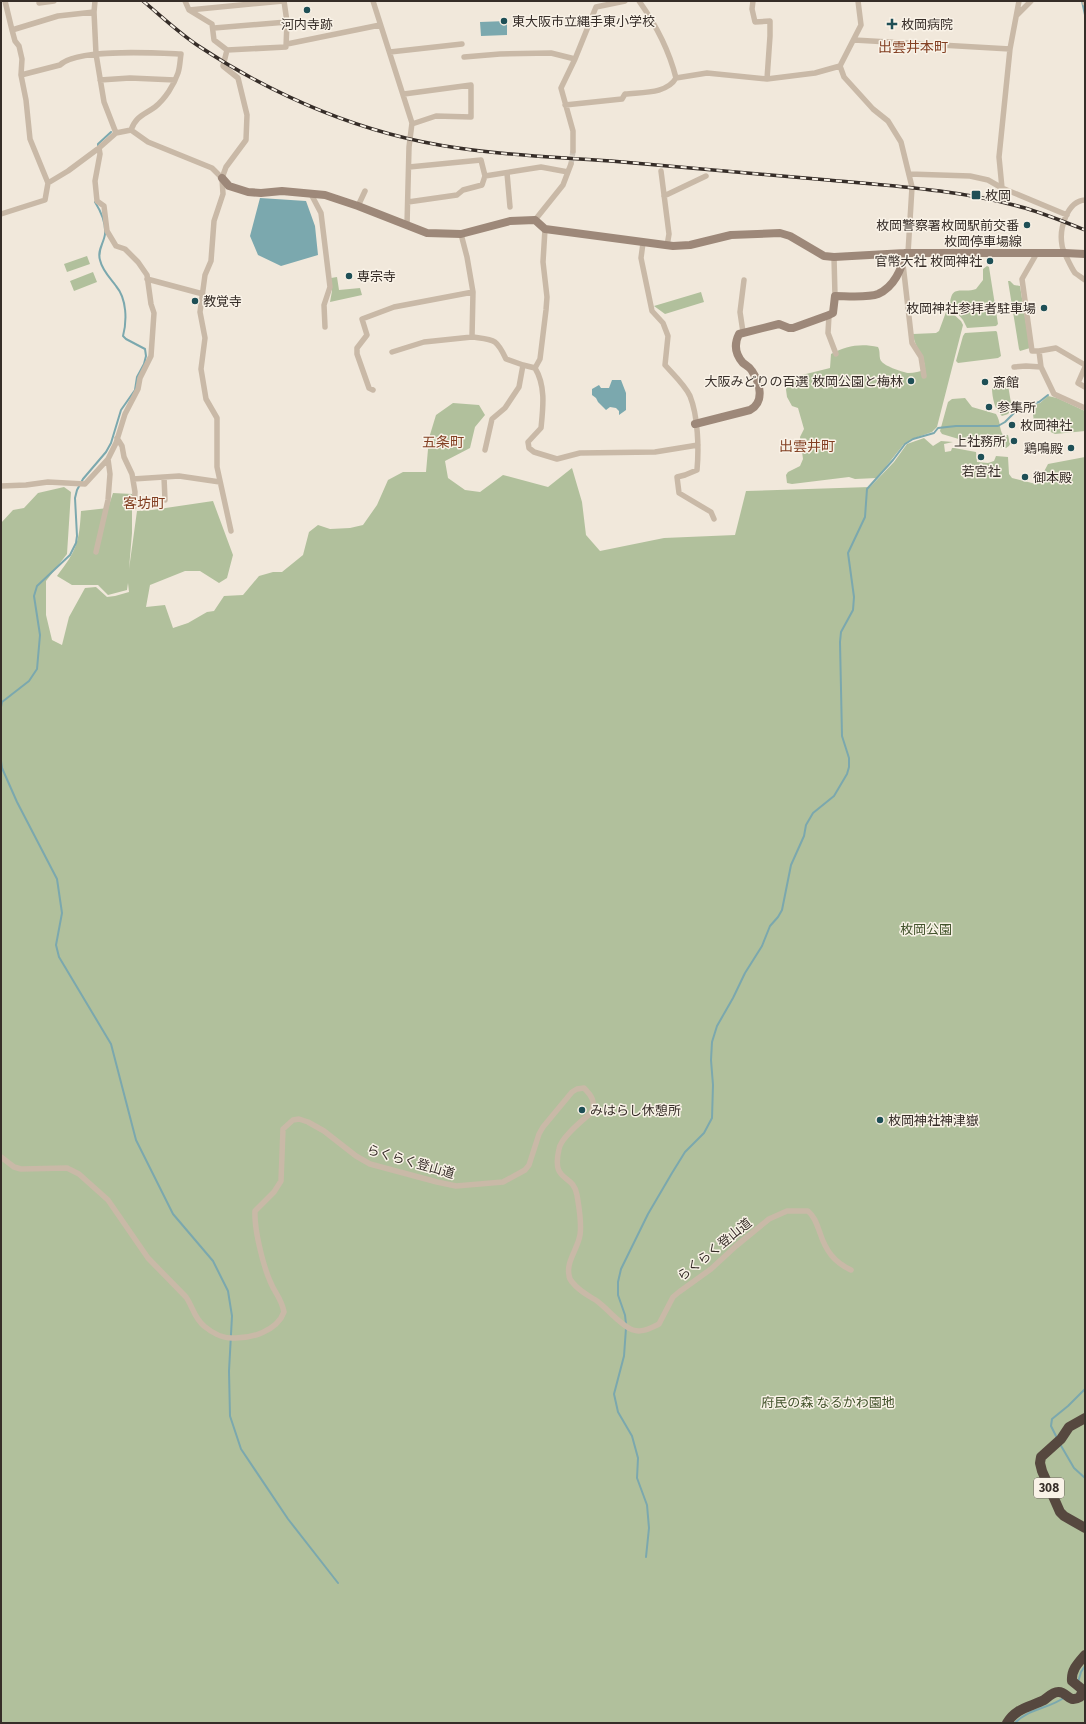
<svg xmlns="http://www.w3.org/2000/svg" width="1086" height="1724" viewBox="0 0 1086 1724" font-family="'Fira Sans','Noto Sans JP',sans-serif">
  <rect width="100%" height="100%" fill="#f1e8db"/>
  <path fill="#b1c09c" d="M87,256L90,264L67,272L64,264Z
    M987,266L989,267L998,324L996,326L967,328L963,320L950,305C951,283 963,294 976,289L983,280V269Z
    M93,272L97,282L74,291L70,281Z
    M337,277L339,290L360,288L362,295L330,302L332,291L331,278Z
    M1008,281H1010L1014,285L1020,286L1030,348L1020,351L1019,349Z
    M701,292L704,302L665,314L654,306Z
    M950,311L961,321L963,325L939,419L937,427L932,432L912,439L903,445L877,478L855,479L849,477L792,484L787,483L786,475L788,472L800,466L803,459L800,437L804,429L798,408L792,406L787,397L785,382L786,379L830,368L831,354C846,346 860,343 878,347C881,352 878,358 882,362C885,366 904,373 909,373C914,373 920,371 925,370C926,357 914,347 913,334L936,333L939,331L946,312Z
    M996,331L997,332L1001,356L998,358L958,363L956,361L963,336L965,333Z
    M1005,383L1008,385L1012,409L1008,414L1002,416C995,411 992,397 992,388L995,386Z
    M1048,396L1057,398L1085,411V431L1055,434L1036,425L1034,422L1032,406L1040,403Z
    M965,398L972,407L996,414C1001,422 999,429 1003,435H1008L1010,444L1009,446L1006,448L969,443L962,440L942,434L940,431L948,402L952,399Z
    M453,403L479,405L485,415L475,427L470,448L445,461L448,478L465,490L480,492L503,475L548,487L572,468L582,502L586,535L600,551L664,538L735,535L746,491L870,487L894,462L907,444L924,438L933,446L941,441L953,442L944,444L945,452L951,451L952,448H954L976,452L977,462L988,463L994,461L996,456L1008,457L1009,474L1012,478L1036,484L1038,483L1048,464L1085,457V1723H1V523L13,510L24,508L38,493L64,487L71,492L67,554L46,581V615L52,640L62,645L69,617L85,588L96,587L107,597L115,596L129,592L128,583L127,590L108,595L98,585H72L57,576C77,550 79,543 81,511L108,508L113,493L132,494V533L129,569L137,511L152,510L213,501L233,555L227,578L219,583L200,571H185L150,585L146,607L165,605L173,628L188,623L207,612L214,611L224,596L243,595L259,576L273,572H282L303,555L309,532L318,525L330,529L350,528L363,525L377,505L388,480L403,472H426L429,438L436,415Z"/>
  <path fill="#7ba8ae" d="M507,21V35L481,36L480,22Z
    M260,198L306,201L315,226L318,255L281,266L258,255L250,236Z
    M612,380H621L626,393V410L619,415V411L616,408L610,407L606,410L598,402L596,398L592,395V389L599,385L601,388H609Z"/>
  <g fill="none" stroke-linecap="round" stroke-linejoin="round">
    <path stroke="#7ba8ae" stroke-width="2" d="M1082,1L1085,15
      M98,148V144L111,132
      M1,707L2,702L29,681L37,669L40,635L34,596L37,586L70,555L76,543L77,536L75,498L77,490L83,479L106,452L111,443L121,410L135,390L137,377L144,364L146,356L145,349L126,339L123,336C127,321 127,299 116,286C110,278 102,270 100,260C97,250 104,243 105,234C106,223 100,210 95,202
      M1,761L2,768L17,802L57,879L62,913L56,945L59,957L111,1044L136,1140L173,1214L213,1261L228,1291L232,1316L229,1371L230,1416L241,1449L288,1519L338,1583
      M626,1324L625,1315L618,1295V1282L621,1269L648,1214L672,1173L685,1152L704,1133L712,1118L713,1085L711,1060L712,1042L717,1026L733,998L745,973L762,946L770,926L778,917L782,910L791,865L804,836L806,825L813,813L834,796L847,774L849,767V758L842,736L840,642L841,632L853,610L854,597L848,553L865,517L867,489L893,460L905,444L913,439L934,433L938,428L956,426H998L1005,422L1018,409L1039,402L1048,395
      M626,1328L624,1356L614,1394L618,1412L632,1436L638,1458L637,1478L647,1505L649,1528L646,1557
      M1057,1438L1051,1426L1052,1419L1068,1406L1085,1389
      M1060,1444L1074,1468L1085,1478
      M1078,1682L1081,1672L1085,1666
      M1015,1723C1029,1708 1049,1709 1065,1697"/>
    <path stroke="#ccc3b7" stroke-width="5.5" stroke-dasharray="5.5 3" stroke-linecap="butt" d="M571,164L573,151"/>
    <path stroke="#c9b9a7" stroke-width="5.5" d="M95,1L94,12L96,54L104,102L116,133
      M185,1L189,10L212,24L214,40L227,50L223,66L238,78L247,115L246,140L226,167L222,178L223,194L214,221L211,261L205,275L200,312L205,338L201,369L206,399L217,418V467L231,531
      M373,1L412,123L409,147L407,225
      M753,1L752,9L755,22L770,21V36L767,79
      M1085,1V3
      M39,3L54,1
      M189,10L283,1
      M1017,15L1031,1
      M214,28L287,22
      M12,30L58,16L94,12
      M854,40L1010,49
      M287,44L380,25
      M227,50L286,47L287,22L284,1
      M390,52L462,44
      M464,57L500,54L551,53L575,59
      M840,66L844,77L873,109L888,121L901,142L912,187L908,253
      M21,75L60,65C76,48 157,53 181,54C180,60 180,67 178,73C174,85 165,99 155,107C144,115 136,116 131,130
      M676,78L707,73L767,79L815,73L840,66L861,25L858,1
      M100,80L130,78L175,80
      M404,94L471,85V117L436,116L412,124
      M565,105L622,99L625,94C642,92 667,94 676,78C669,50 656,25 639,1
      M573,151V131L561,88L575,59L596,7L625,1
      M409,167L481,160L485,176L541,167L568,172
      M661,171L669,234L667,246
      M507,173L510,207
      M909,174L970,176L988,180L1002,188L1067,215
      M48,183L68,171L99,148L116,133L131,130L148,142L212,168L222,178
      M1002,188L999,157L1010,49L1019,1
      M311,194L321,213L330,287L324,305L325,327
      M664,196L706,176
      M1085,200C1067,201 1059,229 1062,245C1062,249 1072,269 1075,273C1078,275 1082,278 1085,280
      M408,202L457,195L463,190L482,185L485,176
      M358,206L365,191
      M1,214L45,200L48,183L30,139L26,100L21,75L22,59L19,46L15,41L12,30L5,1
      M535,220L563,185L571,164
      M461,234L467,257L473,292L472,337C494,340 496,338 506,359L523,365L519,387L505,408L492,419L485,450
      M643,243L641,258L652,311L663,323L668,336L665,365C673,374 685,385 690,396C698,416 699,448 697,470L685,475L677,477L679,493L711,512L714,519
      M1037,253L1022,279L1032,351H1039L1041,367L1054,394L1085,408
      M834,257L835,296
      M903,264L912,343L921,357L924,376
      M147,279L203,294
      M829,315L828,333L836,354
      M743,332L740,312L744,280
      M1039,351L1056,348L1085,365
      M392,352L424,342L472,337
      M523,365L535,368C546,386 543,408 541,428L528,442L529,448L534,452L557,459L580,453L655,452L698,445
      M1014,367L1026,366L1041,367
      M1085,367L1078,383L1085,387
      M535,368L540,359L546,310L547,297L543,262L545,229
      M373,390L369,388L357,354V348L367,335L362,319L394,307L473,292
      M117,438L122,446L124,457L132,474L135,492L134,507
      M164,477L165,500
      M133,479L179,476L220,482
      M1,486L26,485L48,482L85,484L108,459
      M96,552L108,500L110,474L108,459L116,443L125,414L138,389L140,378L151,356L154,313L151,304L147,275L138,262L125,249L116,246L107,231L104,206L97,201L95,181L100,154L99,148
      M1,1157L14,1167L21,1169L67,1168L79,1174L108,1200L148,1258L186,1297C193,1307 194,1318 204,1326C211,1332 222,1338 232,1338C251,1339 277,1331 284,1312C281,1297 275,1294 270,1281C263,1265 254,1229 255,1211L274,1192L281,1181L283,1129L293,1120L299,1119L308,1122L324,1131L356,1156L370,1164L437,1182L456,1186L503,1182L525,1170L529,1165L539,1134L543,1127L572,1092L577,1089L584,1088C592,1096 596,1102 591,1113C582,1121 561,1137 559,1149C551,1184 573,1172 577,1195C579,1208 582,1222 580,1235C578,1248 566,1262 569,1275C569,1278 571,1281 573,1283C579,1291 589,1296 597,1301C608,1309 621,1326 633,1330C642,1333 651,1328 659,1324L673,1297L679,1292L711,1269L736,1246L769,1219L787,1211H808C815,1217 817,1225 820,1233C826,1251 834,1262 851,1270"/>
    <path stroke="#9d8879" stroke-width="8" d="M222,178L229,186L248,192L261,193L282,191L325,195L358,206L427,233L461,234L510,221L535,220L545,229L673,246L690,245L731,235L780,233L790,236L824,256L834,257L905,253H1065L1085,254
      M695,424L750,410C765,402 760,383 752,371C750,367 747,366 743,363C735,354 734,344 739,334L779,324L789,328H793L829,315L833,313L835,296C846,296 868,298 878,294C894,287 902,269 905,253"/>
    <path stroke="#56483f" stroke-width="10" d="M1085,1418L1069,1427L1061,1439L1041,1457L1040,1463L1042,1471L1060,1512L1064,1516L1085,1528
      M1007,1723C1016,1708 1030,1707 1044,1700C1048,1697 1053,1692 1058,1692C1067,1691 1068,1704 1080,1697L1083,1690L1072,1681C1071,1670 1078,1663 1085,1655"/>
    <g stroke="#362d28" stroke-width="3.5">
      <path id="rail" d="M143,1C161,16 178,32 197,45C275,97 365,135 458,148C509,156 560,157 611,161C684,167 756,174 828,180C894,186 961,190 1025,208C1045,214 1065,222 1085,230"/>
    </g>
    <use href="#rail" stroke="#f9f2e7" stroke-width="2" stroke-dasharray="6" stroke-linecap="butt"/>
  </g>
  <g fill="#1e4f56" stroke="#f9f2e7" stroke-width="1.5">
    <circle cx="307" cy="10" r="4"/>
    <circle cx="504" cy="21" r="4"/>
    <path d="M890 18h4v4h4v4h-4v4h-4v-4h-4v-4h4z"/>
    <rect x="971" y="190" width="10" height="10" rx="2"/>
    <circle cx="1027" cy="225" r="4"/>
    <circle cx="990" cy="261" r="4"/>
    <circle cx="349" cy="276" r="4"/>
    <circle cx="195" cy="301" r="4"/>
    <circle cx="1044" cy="308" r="4"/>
    <circle cx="911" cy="381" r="4"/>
    <circle cx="985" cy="382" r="4"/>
    <circle cx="989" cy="407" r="4"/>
    <circle cx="1012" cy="425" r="4"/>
    <circle cx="1014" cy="441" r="4"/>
    <circle cx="1071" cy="448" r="4"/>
    <circle cx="981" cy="457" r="4"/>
    <circle cx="1025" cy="477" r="4"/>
    <circle cx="582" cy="1110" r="4"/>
    <circle cx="880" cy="1120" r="4"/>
  </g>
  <g text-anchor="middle" stroke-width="3" stroke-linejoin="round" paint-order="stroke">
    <rect fill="#f9f2e7" stroke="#706861" stroke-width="1" x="1034" y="1478" width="30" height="20" rx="3"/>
    <g font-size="12" font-weight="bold" fill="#362d28">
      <text x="1049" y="1492">308</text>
    </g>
    <g font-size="13" fill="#362d28" stroke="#f9f2e7" text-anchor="start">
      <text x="512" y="26">東大阪市立縄手東小学校</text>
      <text x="307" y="29" text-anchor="middle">河内寺跡</text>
      <text x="901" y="29">枚岡病院</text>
      <text x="985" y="200">枚岡</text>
      <text x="1019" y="230" text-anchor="end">枚岡警察署枚岡駅前交番</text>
      <text x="982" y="266" text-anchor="end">官幣大社 枚岡神社</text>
      <text x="357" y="281">専宗寺</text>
      <text x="203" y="306">教覚寺</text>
      <text x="1036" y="313" text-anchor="end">枚岡神社参拝者駐車場</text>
      <text x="903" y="386" text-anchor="end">大阪みどりの百選 枚岡公園と梅林</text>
      <text x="993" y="387">斎館</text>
      <text x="997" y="412">参集所</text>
      <text x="1020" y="430">枚岡神社</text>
      <text x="1006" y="446" text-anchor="end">上社務所</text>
      <text x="1063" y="453" text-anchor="end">鶏鳴殿</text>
      <text x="981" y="476" text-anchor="middle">若宮社</text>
      <text x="1033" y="482">御本殿</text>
      <text x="590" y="1115">みはらし休憩所</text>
      <text x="888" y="1125">枚岡神社神津嶽</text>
    </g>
    <g font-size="13" fill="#362d28" stroke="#f9f2e7">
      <text x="983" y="246">枚岡停車場線</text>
      <text transform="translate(411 1161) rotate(16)" y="5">らくらく登山道</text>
      <text transform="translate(714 1249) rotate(-39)" y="5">らくらく登山道</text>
    </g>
    <g font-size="13" fill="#42532c" stroke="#f9f2e7">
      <text x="926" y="934">枚岡公園</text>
      <text x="828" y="1407">府民の森 なるかわ園地</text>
    </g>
    <g font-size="14" fill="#834023" stroke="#f9f2e7">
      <text x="913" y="52">出雲井本町</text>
      <text x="443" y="447">五条町</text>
      <text x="807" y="451">出雲井町</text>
      <text x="144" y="508">客坊町</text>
    </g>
  </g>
  <rect width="1086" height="1724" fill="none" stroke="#362d28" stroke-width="4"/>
</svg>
